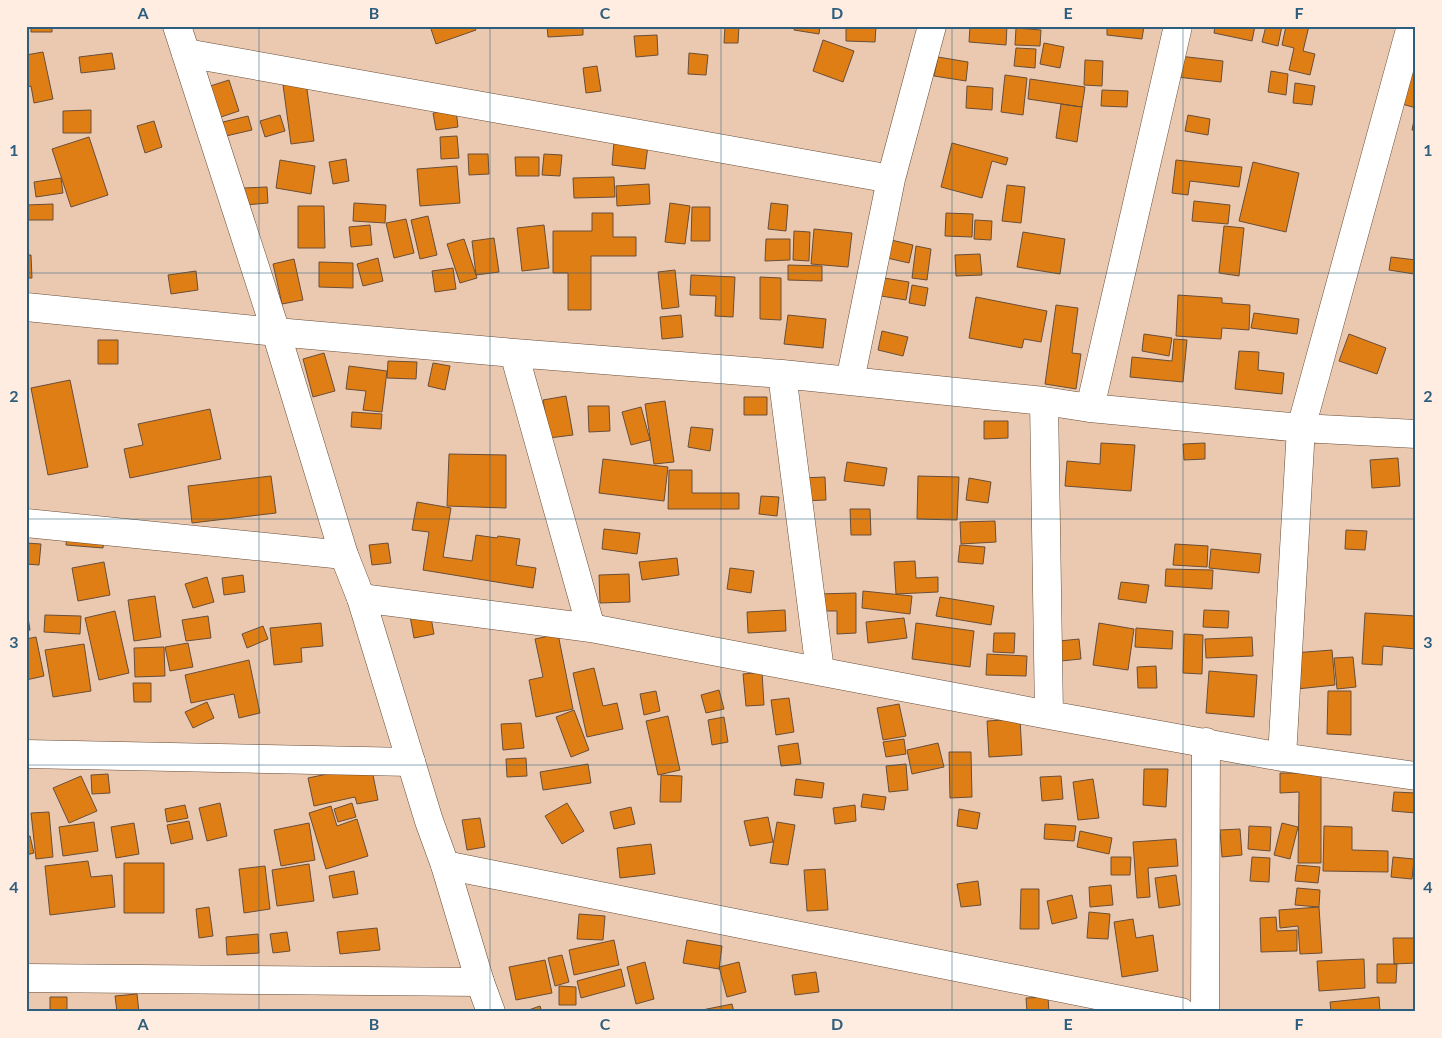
<svg xmlns="http://www.w3.org/2000/svg" width="1442" height="1038" viewBox="0 0 1442 1038" font-family="Lato,sans-serif">
  <rect width="100%" height="100%" fill="#eac9b0"/>
  <path fill="#df7e14" stroke="#6a4e38" d="M31,26H52V32H31Z
    M430,26H474L476,30L436,44Z
    M547,26H583V35L548,37Z
    M725,26H739L738,43H724Z
    M795,26H820L819,34L794,30Z
    M846,26H876L875,42L846,41Z
    M970,26H1007L1006,45L969,42Z
    M1107,26H1144L1142,39L1107,35Z
    M1215,26H1255L1252,41L1214,33Z
    M1266,26H1282L1278,46L1262,42Z
    M1286,26H1309L1303,51L1315,54L1310,75L1289,70L1294,48L1282,45Z
    M1016,28L1041,30L1040,46L1015,45Z
    M657,35L658,55L636,57L634,36Z
    M823,40L854,51L843,82L813,71Z
    M1044,43L1064,47L1060,68L1040,64Z
    M1016,48L1036,49L1035,68L1014,66Z
    M43,52L53,99L34,103L31,86L26,87V55Z
    M112,53L115,69L81,73L79,57Z
    M689,53L708,55L706,75L688,74Z
    M1179,56L1223,61L1221,82L1177,77Z
    M938,57L968,62L966,81L934,76Z
    M1085,60L1103,61L1102,86L1084,85Z
    M1406,64L1416,67V108L1395,102Z
    M597,66L601,91L586,93L583,68Z
    M1271,71L1288,74L1286,95L1268,92Z
    M1005,75L1027,78L1023,115L1001,112Z
    M1030,79L1085,87L1082,107L1028,99Z
    M229,80L239,111L218,118L207,87Z
    M306,82L314,141L291,144L283,85Z
    M1295,83L1315,86L1312,105L1293,103Z
    M967,86L993,88L992,110L966,108Z
    M1102,90L1128,91L1127,107L1101,106Z
    M1061,104L1082,107L1077,142L1056,138Z
    M91,110V133H63V111Z
    M456,110L458,127L436,130L433,113Z
    M1416,110V131L1412,130Z
    M280,115L285,131L265,137L260,121Z
    M1188,115L1210,119L1208,135L1185,131Z
    M248,116L252,130L226,136L223,122Z
    M154,121L162,147L145,153L137,126Z
    M457,136L459,158L441,159L440,137Z
    M89,137L108,195L71,207L52,149Z
    M614,142L648,145L645,169L612,165Z
    M952,143L1008,158L1006,165L992,161L982,198L941,187Z
    M468,154H488L489,174L469,175Z
    M544,154L562,155L560,176L542,175Z
    M515,157H539V176H516Z
    M346,159L349,181L333,184L329,162Z
    M280,160L315,166L311,194L276,188Z
    M1176,160L1242,167L1239,187L1190,181L1188,195L1172,193Z
    M1253,162L1299,173L1286,232L1239,221Z
    M457,166L460,203L420,206L417,169Z
    M614,177L615,197L574,198L573,178Z
    M61,178L63,193L36,197L34,182Z
    M649,184L650,204L617,206L616,186Z
    M1007,185L1025,187L1021,223L1002,221Z
    M267,187L268,203L245,205L244,188Z
    M1194,201L1230,205L1228,224L1192,221Z
    M354,203L386,205L385,223L353,221Z
    M670,203L690,206L685,244L665,242Z
    M771,203L788,205L786,231L768,229Z
    M53,204V220H26V205Z
    M298,206H324L325,248H298Z
    M692,207H710V241H691Z
    M592,213H613V237H636V256H591V310H568V273H553V231H592Z
    M946,213L973,214L972,237L945,236Z
    M428,216L437,255L420,259L411,220Z
    M406,219L414,253L394,258L386,223Z
    M975,220L992,221L991,240L974,239Z
    M370,225L372,245L351,247L349,227Z
    M544,225L549,268L522,271L517,228Z
    M1224,226L1244,228L1239,276L1219,273Z
    M814,229L852,233L848,267L811,264Z
    M794,231L810,232L809,261L793,260Z
    M1023,232L1065,239L1060,274L1017,267Z
    M494,238L499,272L476,275L472,241Z
    M464,239L477,278L460,283L447,244Z
    M766,239H790V260L765,261Z
    M891,240L913,245L909,263L887,258Z
    M916,246L931,249L927,280L912,278Z
    M980,254L982,275L956,276L955,255Z
    M26,255H31L32,278H26Z
    M1391,257L1416,260L1414,274L1389,270Z
    M378,258L383,281L363,286L357,264Z
    M294,259L303,300L282,304L273,264Z
    M319,262L353,263V288L319,287Z
    M788,265L822,266V281L788,280Z
    M453,268L456,289L435,292L432,271Z
    M675,270L679,307L662,309L658,272Z
    M196,271L198,290L171,294L168,275Z
    M691,275L735,277L733,317L715,316L716,296L690,295Z
    M760,277L781,278V320L760,319Z
    M884,278L909,282L906,300L881,296Z
    M912,285L928,288L925,306L909,303Z
    M1178,295L1222,298V303L1250,305L1249,330L1222,328L1221,339L1176,336Z
    M976,297L1047,311L1041,342L1024,339L1022,348L969,338Z
    M1056,305L1078,308L1072,353L1081,354L1076,389L1045,384Z
    M1254,313L1299,319L1297,334L1251,328Z
    M681,315L683,337L662,339L660,317Z
    M788,315L826,319L823,348L784,344Z
    M882,331L908,337L903,356L878,350Z
    M1144,334L1172,338L1169,356L1142,351Z
    M1349,334L1386,348L1377,374L1339,361Z
    M1174,339L1187,340L1183,382L1130,377L1132,357L1172,361Z
    M98,340H118V364H98Z
    M1239,351L1259,352L1258,370L1284,373L1282,394L1235,389Z
    M324,353L335,391L313,397L303,359Z
    M388,361L417,362L416,379L387,378Z
    M433,363L450,366L445,390L428,386Z
    M349,366L387,371L382,412L363,410L366,391L346,389Z
    M70,380L88,467L48,475L31,388Z
    M566,396L573,435L549,438L543,400Z
    M744,397H767V415H744Z
    M665,401L674,462L654,464L645,404Z
    M588,406H609L610,431L589,432Z
    M641,407L650,440L631,445L622,412Z
    M210,409L221,459L130,478L124,449L143,445L138,424Z
    M352,412L382,414L381,429L351,427Z
    M984,421H1008V438L984,439Z
    M691,427L713,429L710,451L688,447Z
    M1101,443L1135,445L1131,491L1065,486L1067,461L1100,464Z
    M1205,443V459L1184,460L1183,444Z
    M449,454L506,455V508L447,506Z
    M1398,458L1400,486L1372,488L1370,460Z
    M603,459L668,467L664,501L599,493Z
    M847,462L887,468L884,486L844,481Z
    M669,470H692V493H739V509H668Z
    M271,476L276,513L192,523L188,486Z
    M918,476L959,477L957,520L917,519Z
    M825,477L826,500L802,501L801,478Z
    M969,478L991,482L988,503L966,500Z
    M761,496L779,497L777,516L759,514Z
    M417,502L451,508L443,557L472,561L476,535L497,538L498,536L520,539L516,565L536,568L533,588L423,570L429,532L412,530Z
    M850,509H870L871,535H851Z
    M995,521L996,542L961,544L960,522Z
    M604,529L640,533L637,554L602,549Z
    M1346,530L1367,531L1365,550L1345,549Z
    M67,533L104,536L103,548L66,545Z
    M26,543L41,544L39,565L26,564Z
    M388,543L391,563L372,565L369,545Z
    M1175,544L1208,546L1207,567L1173,565Z
    M960,545L985,547L983,564L958,562Z
    M1211,549L1261,554L1259,573L1209,568Z
    M677,558L679,575L642,580L639,562Z
    M915,561L916,578L938,577V592L896,594L894,562Z
    M104,562L110,595L78,601L72,568Z
    M730,568L754,571L751,593L727,589Z
    M1166,569L1213,570L1212,589L1165,586Z
    M629,574L630,602L600,603L599,575Z
    M243,575L245,592L224,595L222,578Z
    M207,577L214,602L193,608L185,584Z
    M1121,582L1149,585L1146,603L1118,599Z
    M863,591L912,596L910,614L862,608Z
    M856,593V633L837,634V611H816V594Z
    M155,596L161,637L134,641L128,600Z
    M940,597L994,606L991,625L936,616Z
    M26,605L30,630L26,631Z
    M785,610L786,631L748,633L747,612Z
    M1204,610L1229,611L1228,628L1203,627Z
    M115,611L129,673L99,680L85,618Z
    M430,612L434,634L414,638L410,616Z
    M1365,613L1416,616V649L1383,646L1382,665L1362,664Z
    M45,615L81,616L80,634L44,632Z
    M208,616L211,638L186,641L182,620Z
    M904,618L907,638L868,643L866,622Z
    M321,623L323,646L301,648L302,662L274,665L270,628Z
    M916,623L974,631L970,667L912,659Z
    M1099,623L1134,629L1128,670L1093,665Z
    M263,626L268,639L247,648L242,634Z
    M1136,628L1173,631L1172,649L1135,647Z
    M994,633H1015L1014,653L993,652Z
    M558,634L573,709L536,717L529,680L543,677L535,639Z
    M1184,634L1203,635L1202,674L1183,673Z
    M36,637L44,676L26,680V639Z
    M1252,637L1253,656L1206,658L1205,639Z
    M1079,639L1081,659L1061,661L1059,641Z
    M188,643L193,667L170,671L165,647Z
    M84,644L91,691L53,697L45,650Z
    M164,647L165,676L135,677L134,648Z
    M1332,650L1335,685L1297,689L1293,653Z
    M987,654L1027,656L1026,676L986,675Z
    M1353,657L1356,687L1337,689L1334,658Z
    M249,660L260,713L239,718L234,694L191,703L185,675Z
    M1156,666L1157,688H1138L1137,667Z
    M594,668L603,706L617,703L623,729L587,737L573,673Z
    M1209,671L1257,675L1254,717L1206,713Z
    M762,672L764,705L746,706L743,674Z
    M133,683H151V702H134Z
    M719,690L724,709L706,713L701,695Z
    M656,691L660,711L644,715L640,694Z
    M1328,691H1351V735L1327,734Z
    M789,698L794,732L776,735L771,700Z
    M207,702L214,718L193,728L185,712Z
    M899,704L906,736L883,740L877,708Z
    M574,710L589,750L571,757L556,717Z
    M668,716L680,770L658,775L646,721Z
    M724,717L728,742L712,745L708,720Z
    M1020,719L1022,755L989,757L987,721Z
    M521,723L524,748L503,750L501,724Z
    M904,739L906,754L886,757L883,742Z
    M798,743L801,764L781,766L778,746Z
    M938,743L944,767L912,774L907,750Z
    M949,752H971L972,797L950,798Z
    M526,758L527,776L507,777L506,759Z
    M588,764L591,783L543,790L540,772Z
    M906,764L908,790L889,792L886,766Z
    M371,765L378,800L357,804L355,797L314,806L308,778Z
    M1144,769H1168L1166,807L1143,805Z
    M1280,773H1321V863H1298L1299,792L1280,793Z
    M108,774L110,793L92,794L91,775Z
    M661,775L682,776L681,802H660Z
    M81,776L97,811L69,823L53,788Z
    M1061,776L1063,799L1042,801L1040,777Z
    M796,779L824,783L822,798L794,795Z
    M1093,779L1099,818L1078,820L1073,782Z
    M1394,792L1416,793V813L1392,811Z
    M863,794L886,797L884,810L861,807Z
    M220,803L227,836L207,841L199,808Z
    M352,803L356,817L338,822L334,809Z
    M567,803L584,831L562,844L545,816Z
    M185,805L188,818L167,822L165,809Z
    M855,805L856,821L835,824L833,808Z
    M331,806L337,826L357,819L368,856L326,869L309,813Z
    M631,807L635,824L614,829L610,812Z
    M959,809L980,813L977,829L957,826Z
    M49,812L53,857L36,859L31,813Z
    M768,817L773,842L750,846L744,821Z
    M480,818L485,847L467,850L462,820Z
    M189,821L193,839L171,844L167,825Z
    M94,822L98,851L63,856L59,827Z
    M777,822L795,825L788,865L770,863Z
    M134,823L139,854L116,858L111,827Z
    M309,823L315,860L281,866L274,830Z
    M1282,823L1298,827L1290,859L1274,855Z
    M1045,824L1076,826L1074,841L1044,839Z
    M1249,826L1271,827L1270,851L1248,849Z
    M1324,826L1352,827V850L1388,851V872L1323,871Z
    M1240,829L1242,855L1222,857L1220,830Z
    M1080,831L1112,838L1109,854L1077,847Z
    M30,836L34,853L26,855V837Z
    M1176,839L1178,866L1148,868L1150,897L1137,898L1133,842Z
    M651,844L655,874L620,878L617,848Z
    M1111,857H1131L1130,875H1111Z
    M1252,857L1270,858L1269,882L1250,881Z
    M1393,857L1414,859L1412,879L1391,877Z
    M88,861L91,877L112,875L115,907L50,915L45,866Z
    M124,863H164V913H124Z
    M309,864L314,901L277,906L272,870Z
    M1297,865L1320,867L1318,883L1295,881Z
    M265,866L270,909L244,913L239,869Z
    M825,869L828,910L807,911L804,870Z
    M354,871L358,894L333,898L329,876Z
    M1176,875L1180,905L1159,908L1155,878Z
    M978,881L981,905L961,907L957,884Z
    M1111,885L1113,905L1090,907L1089,887Z
    M1297,888L1320,890L1319,907L1295,905Z
    M1021,889H1039V929H1020Z
    M1072,895L1077,918L1052,924L1047,901Z
    M209,907L213,936L199,938L196,909Z
    M1319,907L1322,953L1300,954L1298,926L1280,928L1279,910Z
    M1089,912L1110,914L1108,939L1087,938Z
    M579,914L605,916L603,940L577,939Z
    M1276,917L1277,931L1297,930V951L1261,952L1260,918Z
    M1133,919L1136,938L1153,935L1158,971L1122,977L1114,922Z
    M377,928L380,950L340,954L337,932Z
    M287,932L290,951L273,953L270,934Z
    M258,934L259,953L227,955L226,937Z
    M1393,938H1416V963L1394,964Z
    M614,940L619,965L574,975L569,950Z
    M687,940L722,946L719,969L683,963Z
    M562,955L569,982L555,986L548,958Z
    M1364,959L1365,988L1319,991L1317,961Z
    M545,960L552,993L516,1000L509,967Z
    M645,962L654,999L636,1004L627,967Z
    M739,962L746,992L727,997L719,967Z
    M1377,964H1397L1396,983H1377Z
    M621,969L625,986L581,998L577,981Z
    M816,972L819,992L795,995L792,975Z
    M559,986L576,987V1005H559Z
    M137,994L139,1012H117L115,996Z
    M50,997H67V1012H50Z
    M1048,997L1049,1012H1027L1026,998Z
    M1379,997L1380,1012H1331L1330,1002Z
    M732,1004L734,1012H702V1010Z
    M540,1006L542,1012H523Z"/>
  <g fill="none" stroke-linecap="round" stroke-linejoin="round">
    <g stroke="#684c36" stroke-width="29">
      <path id="minor" d="M186,53L891,179
        M26,307L276,332L514,353L782,374L1044,401L1090,408L1301,428L1416,434
        M514,353L591,628
        M782,374L820,671
        M850,381L891,179L932,26
        M1044,401L1049,715
        M1090,408L1178,26
        M26,523L344,555
        M361,598L591,628L1049,715L1282,757L1416,776
        M26,754L411,762
        M1282,757L1301,428L1411,26
        M445,865L1181,1012
        M26,978L480,982
        M1205,1012L1206,742"/>
    </g>
    <g stroke="#684c36" stroke-width="29">
      <path id="tertiary" d="M177,26L276,332L344,555L361,598L429,821L445,865L480,982L491,1012"/>
    </g>
    <use href="#minor" stroke="#fff" stroke-width="28"/>
    <use href="#tertiary" stroke="#fff" stroke-width="28"/>
  </g>
  <path fill="none" stroke="#2e5e7d" stroke-width="1" stroke-opacity="0.55" d="M259,26V1012M490,26V1012M721,26V1012M952,26V1012M1183,26V1012M26,273H1416M26,519H1416M26,765H1416"/>
  <rect width="1442" height="1038" fill="none" stroke="#ffede1" stroke-width="55"/>
  <rect x="28" y="28" width="1386" height="982" fill="none" stroke="#2e5e7d" stroke-width="2"/>
  <g font-size="16" text-anchor="middle" font-weight="bold" fill="#2e5e7d">
    <text x="143" y="19">A</text>
    <text x="374" y="19">B</text>
    <text x="605" y="19">C</text>
    <text x="837" y="19">D</text>
    <text x="1068" y="19">E</text>
    <text x="1299" y="19">F</text>
    <text x="14" y="156">1</text>
    <text x="1428" y="156">1</text>
    <text x="14" y="402">2</text>
    <text x="1428" y="402">2</text>
    <text x="14" y="648">3</text>
    <text x="1428" y="648">3</text>
    <text x="14" y="893">4</text>
    <text x="1428" y="893">4</text>
    <text x="143" y="1030">A</text>
    <text x="374" y="1030">B</text>
    <text x="605" y="1030">C</text>
    <text x="837" y="1030">D</text>
    <text x="1068" y="1030">E</text>
    <text x="1299" y="1030">F</text>
  </g>
</svg>
